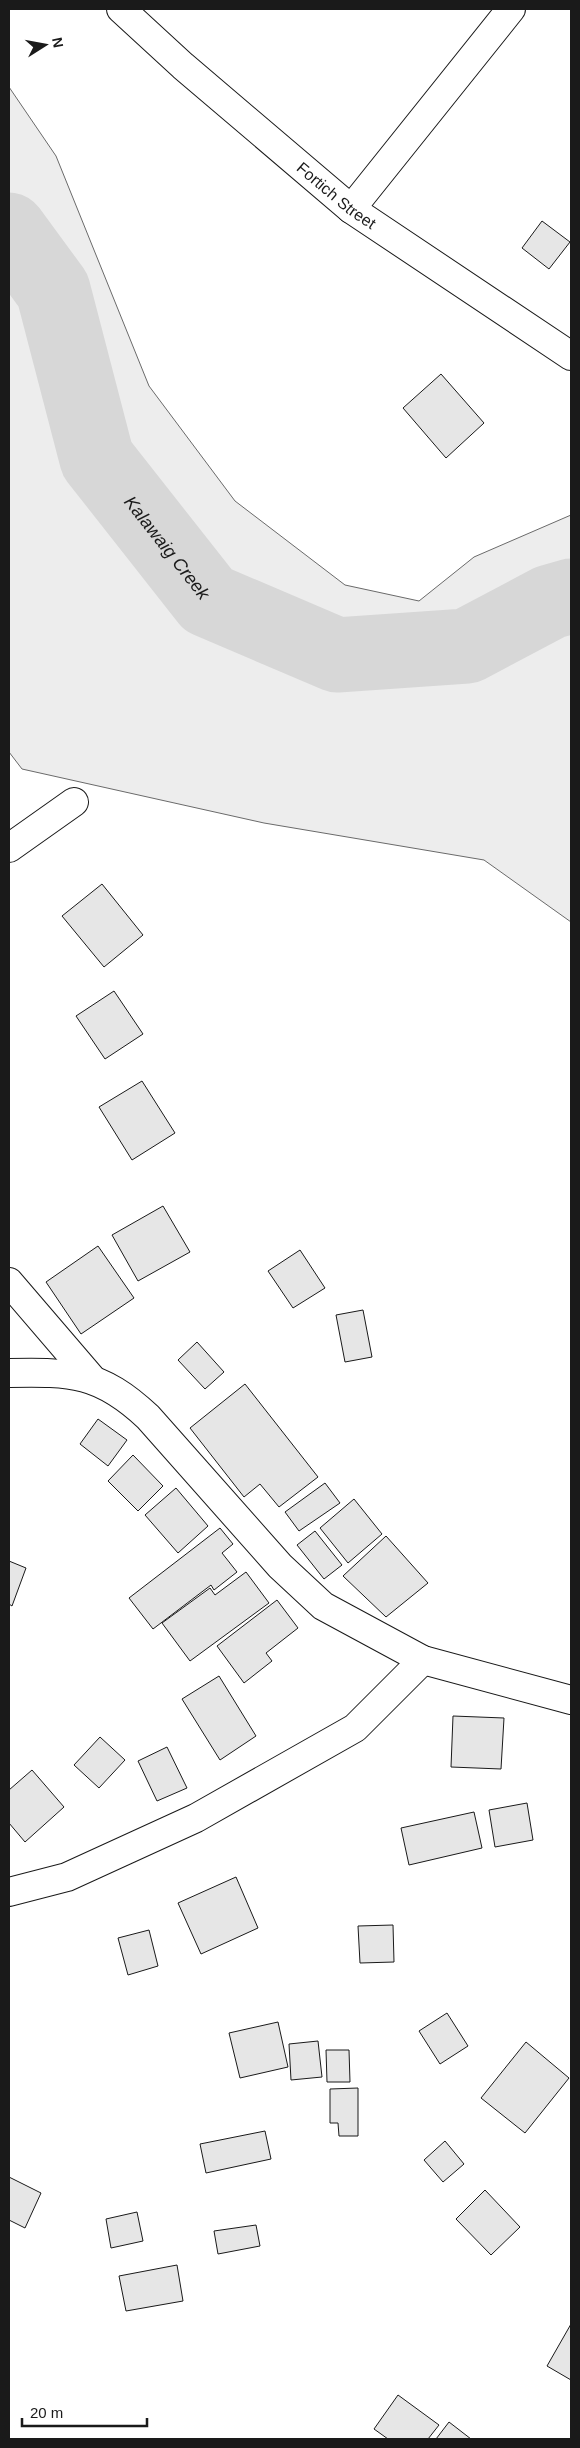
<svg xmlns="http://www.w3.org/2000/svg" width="580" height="2448" viewBox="0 0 580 2448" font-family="Helvetica,sans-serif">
  <rect width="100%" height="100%" fill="#fff"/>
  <path fill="#ededed" stroke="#6a6a6a" d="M9,87L56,156L149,386L235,501L345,585L419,601L474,557L571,515V922L484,860L264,823L22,769L9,752Z"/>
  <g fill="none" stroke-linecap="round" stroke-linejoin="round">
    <path stroke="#d7d7d7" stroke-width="75" id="s1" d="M9,230L53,290L97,459L208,600L337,655L467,646L550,602L571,596"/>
  </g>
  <path fill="#e6e6e6" stroke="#1a1a1a" d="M542,221L570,242L549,269L522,248Z
    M441,374L484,423L446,458L403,408Z
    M102,884L143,935L104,967L62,916Z
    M114,991L143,1034L105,1059L76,1016Z
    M142,1081L175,1133L132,1160L99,1107Z
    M163,1206L190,1252L138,1281L112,1235Z
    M98,1246L134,1298L81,1334L46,1282Z
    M300,1250L325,1288L293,1308L268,1271Z
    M363,1310L372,1357L345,1362L336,1315Z
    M197,1342L224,1372L205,1389L178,1360Z
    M245,1384L318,1477L279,1507L260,1484L244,1497L190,1428Z
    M98,1419L127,1440L108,1466L80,1444Z
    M133,1455L163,1486L138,1511L108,1481Z
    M325,1483L340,1503L299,1531L285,1512Z
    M176,1488L208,1526L178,1553L145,1515Z
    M354,1499L382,1534L348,1563L320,1528Z
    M220,1528L233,1544L222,1553L237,1572L214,1590L211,1585L153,1629L129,1598Z
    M315,1531L342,1565L324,1579L297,1545Z
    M386,1536L428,1583L386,1617L343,1576Z
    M9,1561L26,1568L12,1606L9,1604Z
    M246,1572L269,1603L190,1661L162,1623L210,1588L215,1595Z
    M277,1600L298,1628L266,1653L272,1661L244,1683L217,1646Z
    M219,1676L256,1736L220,1760L182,1699Z
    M453,1716L504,1718L501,1769L451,1767Z
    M100,1737L125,1760L99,1788L74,1765Z
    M167,1747L187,1788L157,1801L138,1761Z
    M32,1770L64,1807L25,1842L9,1823V1790Z
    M527,1803L533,1840L495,1847L489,1810Z
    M474,1812L482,1848L409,1865L401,1828Z
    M236,1877L258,1928L201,1954L178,1903Z
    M393,1925L394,1962L360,1963L358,1926Z
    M149,1930L158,1966L128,1975L118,1938Z
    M447,2013L468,2046L440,2064L419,2031Z
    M278,2022L288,2067L240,2078L229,2033Z
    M318,2041L322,2077L291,2080L289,2044Z
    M526,2042L569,2078L525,2133L481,2098Z
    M326,2050H349L350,2082H327Z
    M358,2088V2136H339L338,2123H330V2089Z
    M265,2131L271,2159L206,2173L200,2144Z
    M445,2141L464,2164L443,2182L424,2160Z
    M9,2177L41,2193L25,2228L9,2220Z
    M485,2190L520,2227L491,2255L456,2219Z
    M137,2212L143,2241L111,2248L106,2219Z
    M256,2225L260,2246L218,2254L214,2231Z
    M177,2265L183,2301L126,2311L119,2276Z
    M571,2324V2380L547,2366Z
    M398,2395L439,2425L428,2439H388L374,2429Z
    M449,2422L471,2439H436Z"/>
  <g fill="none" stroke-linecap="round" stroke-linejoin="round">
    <g stroke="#1a1a1a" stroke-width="30">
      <path id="minor" d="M351,209L511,9
        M9,848L74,802
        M9,1282L93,1380
        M9,1892L67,1877L196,1818L355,1728L423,1660"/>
    </g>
    <g stroke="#1a1a1a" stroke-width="30">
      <path id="tertiary" d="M9,1373C72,1372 100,1372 148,1417L280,1566L323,1606L423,1660L571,1700"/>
    </g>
    <g stroke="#1a1a1a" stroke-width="30">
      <g id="trunk">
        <path id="s2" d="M121,9L183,66L351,209L571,356"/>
      </g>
    </g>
    <use href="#minor" stroke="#fff" stroke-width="28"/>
    <use href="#tertiary" stroke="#fff" stroke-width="28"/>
    <use href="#trunk" stroke="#fff" stroke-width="28"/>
  </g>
  <g text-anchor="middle" stroke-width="4" stroke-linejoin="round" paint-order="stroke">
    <g font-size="16" fill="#1a1a1a" stroke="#fff">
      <text dy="6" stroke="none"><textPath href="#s2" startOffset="285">Fortich Street</textPath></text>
    </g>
    <g font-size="18" font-style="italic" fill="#1a1a1a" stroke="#fff">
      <text dy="6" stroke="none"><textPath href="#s1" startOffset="362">Kalawaig Creek</textPath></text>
    </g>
  </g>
  <rect width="580" height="2448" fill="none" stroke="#1a1a1a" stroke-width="20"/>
  <g transform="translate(45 45) rotate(79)" stroke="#ffffff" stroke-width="4" paint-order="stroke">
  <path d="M0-4L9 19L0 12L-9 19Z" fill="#1a1a1a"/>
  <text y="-8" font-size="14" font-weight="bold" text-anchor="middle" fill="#1a1a1a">N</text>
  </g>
  <path d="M22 2418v8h125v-8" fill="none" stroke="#1a1a1a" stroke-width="2.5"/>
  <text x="30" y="2418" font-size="15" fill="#1a1a1a" stroke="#ffffff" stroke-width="4" paint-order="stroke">20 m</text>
</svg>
